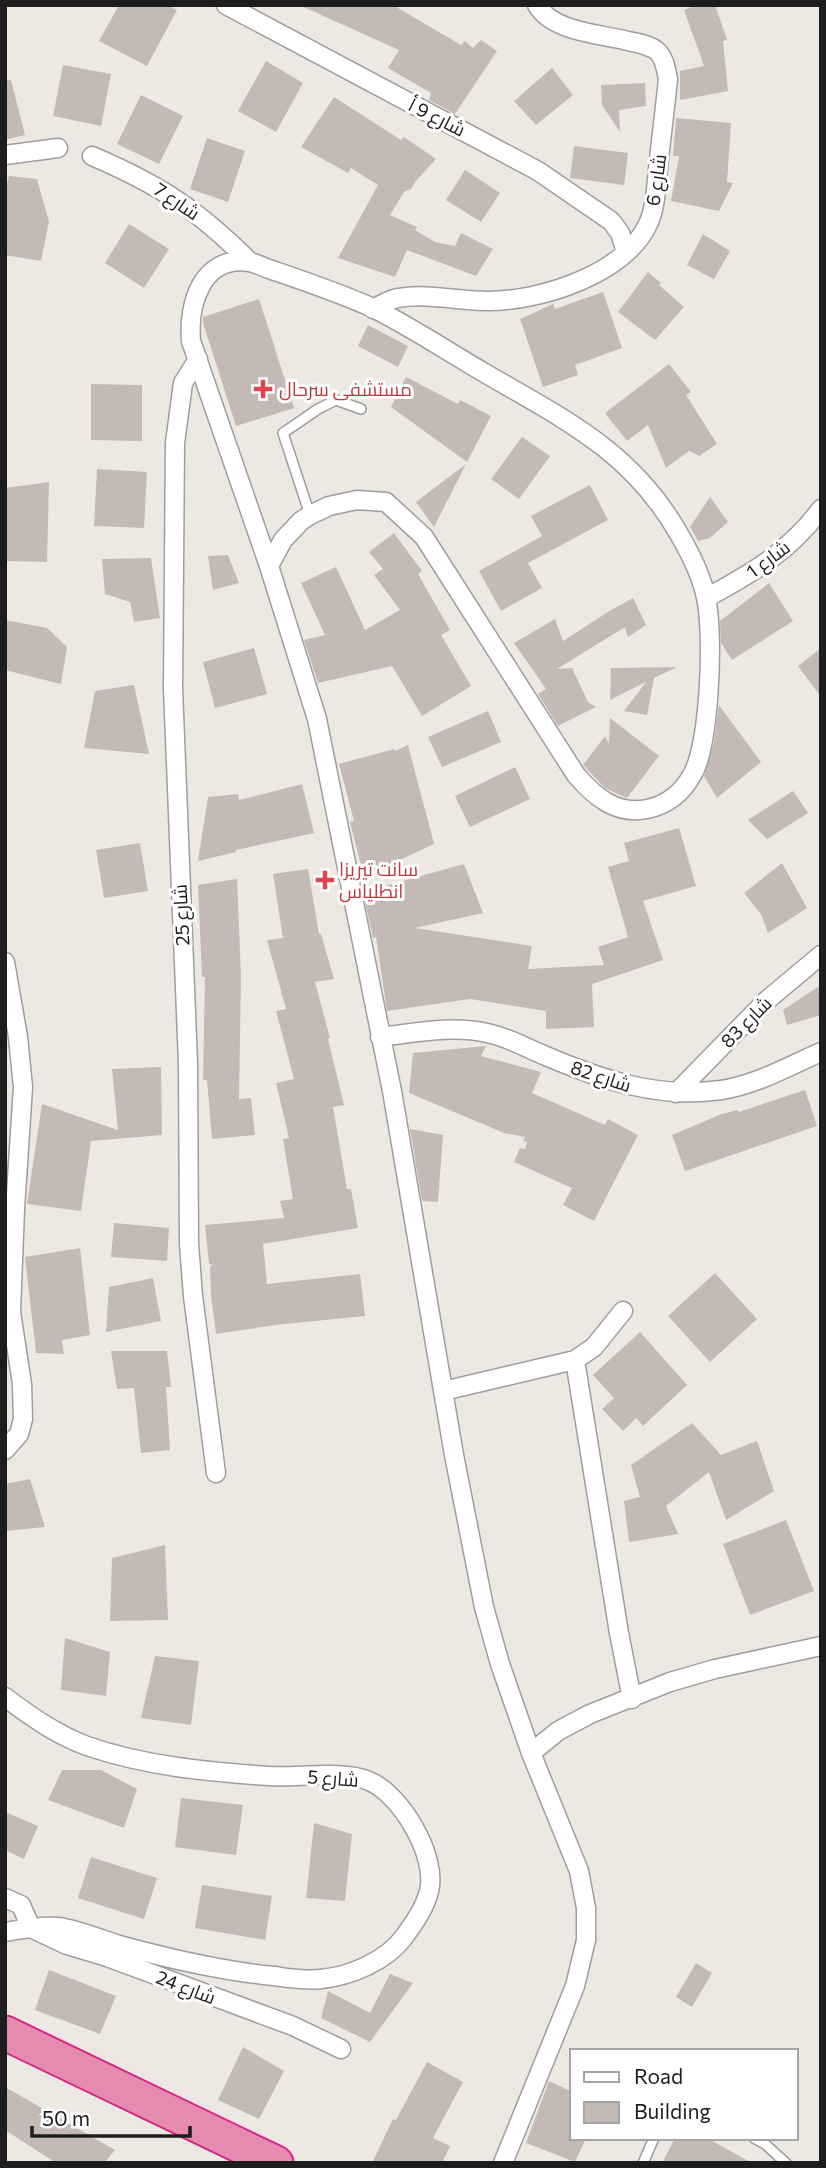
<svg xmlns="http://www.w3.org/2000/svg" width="826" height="2168" viewBox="0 0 826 2168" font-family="Commissioner,Cairo,sans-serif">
  <rect width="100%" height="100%" fill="#eee8e3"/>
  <path fill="#c5b9b6" d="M119,5H167L177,10L147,66L99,41Z
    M299,5H393L461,45L465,41L473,48L481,40L497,51L455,114L429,100L431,93L388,68L399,50Z
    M697,5H715L727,40L723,41L728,91L680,100V71L704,66L684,10Z
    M266,61L303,83L276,132L238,111Z
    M63,65L111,74L101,126L53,116Z
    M552,68L573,95L536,125L514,101Z
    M11,80L25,135L5,140V81Z
    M645,83L646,106L619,110L620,132L602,105L601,85Z
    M141,95L183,116L159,164L117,144Z
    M334,97L401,140L404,137L436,159L415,182L411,189L404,192L390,215L417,227L415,230L435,242L455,246L461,233L493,249L476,276L407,250L395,277L338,258L378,185L351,168L348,173L301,147Z
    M676,118L731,123L727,182L733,183L719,211L671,201L679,156H673Z
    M207,138L245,151L228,202L190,189Z
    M574,146L628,153L624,185L570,178Z
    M465,170L500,193L481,222L446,200Z
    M9,176L37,179L49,222L41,261L5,255V192Z
    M129,224L169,249L144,288L105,263Z
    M703,234L730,251L714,279L687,265Z
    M648,272L661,283L659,285L684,307L655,340L618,312Z
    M603,292L622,348L575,365L578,375L543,387L520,319L553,304L555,309Z
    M259,299L294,408L236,426L203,323V317Z
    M368,325L408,346L398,367L358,346Z
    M669,364L691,392L686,395L717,444L699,456L689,451L666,468L648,425L627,441L605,413Z
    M406,377L458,404L460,400L491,416L467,462L391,407Z
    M91,384L142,385V441L91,440Z
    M522,437L550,456L519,499L491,479Z
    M466,464L434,527L416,502Z
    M97,469L147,472L144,528L94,526Z
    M49,482L47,562L5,561V488Z
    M590,485L608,520L528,563L542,588L501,611L479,571L542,536L531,516Z
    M710,497L728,522L710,538L698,541L690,527Z
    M394,533L422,571L418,574L450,630L441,635L471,686L422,716L392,666L318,683L304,640L325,635L301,583L336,567L365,630L400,610L374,575L383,569L369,552Z
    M228,555L239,583L213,590L208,556Z
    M151,558L160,618L134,622L130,602L105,594L102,559Z
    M769,583L793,621L732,660L721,643L720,621Z
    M633,598L646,625L628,637L625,627L557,669L572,668L588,702L596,707L558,726L538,694L546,689L514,643L555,619L563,641L611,610Z
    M5,620L47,628L67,647L61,684L5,670Z
    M254,648L267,694L215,708L203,662Z
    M821,648V697L798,666Z
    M677,667L654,678L647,715L624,711L646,682L610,700L611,668Z
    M134,685L149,754L84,748L95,691Z
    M719,705L761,762L717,798L704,776L714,742Z
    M488,711L501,742L442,767L428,737Z
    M610,718L659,756L627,798L605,788L583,765L605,736L609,744Z
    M408,745L434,844L364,877L350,822L354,821L339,764L394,749L396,751Z
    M515,767L530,799L470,827L455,796Z
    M302,784L314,833L236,850V852L198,861L208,797L238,794L239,800Z
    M793,791L808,813L767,839L748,820Z
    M679,828L696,886L643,901L663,960L592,984L594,1027L546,1029V1011L470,999L387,1011L376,937L373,938L363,892L464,864L483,913L415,928L532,946L528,969L604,965L598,947L628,937L608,867L629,861L624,843Z
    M140,843L148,891L104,898L96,850Z
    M782,863L807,908L768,933L761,914L744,893Z
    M308,869L319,934H321L334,979L315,982L330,1038L328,1039L344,1105L333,1107L347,1189H351L358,1228L263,1244L267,1284L360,1274L365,1316L275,1325L216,1334L211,1295L210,1267L213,1265L209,1264L205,1225L284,1218L280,1201L293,1199L283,1139L289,1138L276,1083L294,1079L276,1011L286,1009L267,940L283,938L273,874Z
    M237,879L241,976L239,1099L251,1098L255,1135L212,1139L207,1080H203L205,977H202L198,885Z
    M821,985V1015L787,1025L783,1010Z
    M486,1046L481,1056L541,1072L532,1093L605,1125L608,1119L638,1135L594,1221L563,1205L572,1188L514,1162L520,1148L525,1149L527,1142L523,1141L525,1137L504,1133L409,1093L413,1053Z
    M161,1067L162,1135L91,1141L81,1211L27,1204L42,1104L118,1130L112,1069Z
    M805,1090L817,1126L685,1171L672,1135L722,1114L738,1110L739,1112Z
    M410,1129L443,1135L438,1202L422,1201Z
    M114,1223L169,1228L167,1261L111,1257Z
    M80,1248L90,1335L62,1340L64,1354L36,1353L25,1257Z
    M715,1273L757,1319L710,1362L668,1316Z
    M153,1278L161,1321L106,1332L109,1287Z
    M640,1332L687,1385L643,1426L636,1418L623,1431L602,1409L614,1398L593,1375Z
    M111,1351H167L171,1387H166L170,1450L141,1453L134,1388L117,1389Z
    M692,1423L721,1455L757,1441L774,1491L726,1520L709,1472L666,1506L678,1534L629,1542L624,1501L640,1497L631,1465Z
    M30,1479L45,1527L5,1531V1484Z
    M786,1520L814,1591L750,1615L723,1544Z
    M165,1545L168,1620L110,1621L112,1558Z
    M65,1638L110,1652L106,1696L61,1690Z
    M155,1656L199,1661L191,1725L141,1718Z
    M62,1770H101L137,1789L124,1828L48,1800Z
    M181,1798L243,1805L236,1855L175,1847Z
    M5,1812L38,1826L24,1859L5,1850Z
    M314,1823L352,1834L345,1901L306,1898Z
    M91,1857L157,1878L144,1919L78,1898Z
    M202,1885L272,1896L265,1940L195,1928Z
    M696,1963L712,1973L692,2007L676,1997Z
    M49,1970L116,1996L100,2034L35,2010Z
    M390,1974L413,1983L370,2042L321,2018L328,1991L370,2013Z
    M243,2047L284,2071L259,2119L218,2100Z
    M427,2062L463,2082L433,2138L450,2146L442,2163H372L393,2119L396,2120Z
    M549,2081L572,2092V2138H586L575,2162L526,2143Z
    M5,2087L115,2150L104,2163H56L5,2130Z
    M675,2138H707L752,2163H662Z"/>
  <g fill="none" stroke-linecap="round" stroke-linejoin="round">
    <g stroke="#9e9e9e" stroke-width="12">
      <path id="lane" d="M310,515L283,433L318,409L336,400L361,409
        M754,2138L765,2144L786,2163
        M643,2163L654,2138"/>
    </g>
    <g stroke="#9e9e9e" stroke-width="21">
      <path id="street" d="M226,5L538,171L611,221L620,233L626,252
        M5,155L58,148
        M92,156C160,185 198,210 250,262
        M373,309C381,305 390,299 398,298C427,293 459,301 488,301C541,301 626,274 649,222C656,206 656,186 658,169C661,139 665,109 668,79C666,70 665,60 659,53C652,45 638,43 628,41C601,34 552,32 537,5
        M198,359L183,383L175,443L173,688L188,1063L189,1244L193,1296L216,1473
        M269,566L283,540L301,521L310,515L329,506L357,500L386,502L424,537L576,775C595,797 616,815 647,809C667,805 682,793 692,775C710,746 714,632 706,598C702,576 690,553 679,534C631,450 563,419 483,372C447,351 411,327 373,308C340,293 304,281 269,269C263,267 256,263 249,262C202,255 188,304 191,341L269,566L317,719L392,1091L454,1455L484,1607L500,1664L531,1753L579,1871L586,1908V1940L575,1986L503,2163
        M706,598C751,574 790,551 821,509
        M5,962L18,1037L23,1087L15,1209L11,1312L22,1384L23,1419L19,1434L5,1450
        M380,1037C415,1033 452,1025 487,1033C508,1037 526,1048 546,1056C602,1080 659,1099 721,1090C756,1085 789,1066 821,1052
        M676,1093L766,1001L821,955
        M575,1360L619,1633L632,1699
        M443,1391L575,1360L594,1347L623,1311
        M5,1697C30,1716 57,1735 87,1746C145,1766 208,1772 269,1776C296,1778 344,1770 369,1781C401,1794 438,1857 429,1891C425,1908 414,1923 404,1937C386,1961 351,1976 321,1979C306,1981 289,1978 274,1976C221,1971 170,1959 119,1945C100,1939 76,1929 58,1927C40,1926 22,1929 5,1932
        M531,1753L558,1731L590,1714L670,1682L715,1669L821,1646
        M5,1898L21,1905L31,1928L67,1945L107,1957L293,2026L341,2049"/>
    </g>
    <g stroke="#d52688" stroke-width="37">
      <path id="highway" d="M5,2033L276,2163"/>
    </g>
    <use href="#lane" stroke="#fff" stroke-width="9"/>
    <use href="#street" stroke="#fff" stroke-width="18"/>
    <use href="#highway" stroke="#e58baf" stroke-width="33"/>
  </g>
  <g fill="#e0444e" stroke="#fff" stroke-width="2.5">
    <path d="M259.5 378.5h7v7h7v7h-7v7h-7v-7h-7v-7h7z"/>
    <path d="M321.5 869.5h7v7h7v7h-7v7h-7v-7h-7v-7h7z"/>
  </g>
  <g text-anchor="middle" stroke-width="6" stroke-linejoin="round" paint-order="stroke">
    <g font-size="19" fill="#1d1d1d" stroke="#fff">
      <text transform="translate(437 117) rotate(27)" y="7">شارع 9 أ</text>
      <text transform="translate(656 180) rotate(-82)" y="7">شارع 6</text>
      <text transform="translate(177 201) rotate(34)" y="7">شارع 7</text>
      <text transform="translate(768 559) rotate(-37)" y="7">شارع 1</text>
      <text transform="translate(181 915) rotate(-93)" y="7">شارع 25</text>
      <text transform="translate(746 1022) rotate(-45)" y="7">شارع 83</text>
      <text transform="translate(601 1076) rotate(18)" y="7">شارع 82</text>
      <text transform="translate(333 1778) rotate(4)" y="7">شارع 5</text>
      <text transform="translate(186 1987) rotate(21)" y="7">شارع 24</text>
    </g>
    <g font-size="19" fill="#be3a42" stroke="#fff" text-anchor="start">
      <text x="279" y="396">مستشفى سرحال</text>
      <text x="339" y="876">سانت تيريزا<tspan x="339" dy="22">انطلياس</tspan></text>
    </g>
  </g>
  <rect width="826" height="2168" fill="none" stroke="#1d1d1d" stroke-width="14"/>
  <rect x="570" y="2049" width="228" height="91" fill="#ffffff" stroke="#a5a5a5" stroke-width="2"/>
  <rect x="584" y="2072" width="35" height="10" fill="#ffffff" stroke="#a5a5a5" stroke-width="2"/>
  <text x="634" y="2084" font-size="21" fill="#1d1d1d">Road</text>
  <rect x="584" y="2102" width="35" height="21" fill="#c5b9b6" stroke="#a5a5a5" stroke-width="2"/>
  <text x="634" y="2119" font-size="21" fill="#1d1d1d">Building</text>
  <path d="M32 2126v10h158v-10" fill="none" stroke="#1d1d1d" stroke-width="3.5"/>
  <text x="42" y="2126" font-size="21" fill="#1d1d1d" stroke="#ffffff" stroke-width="5" paint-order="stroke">50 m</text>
</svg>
